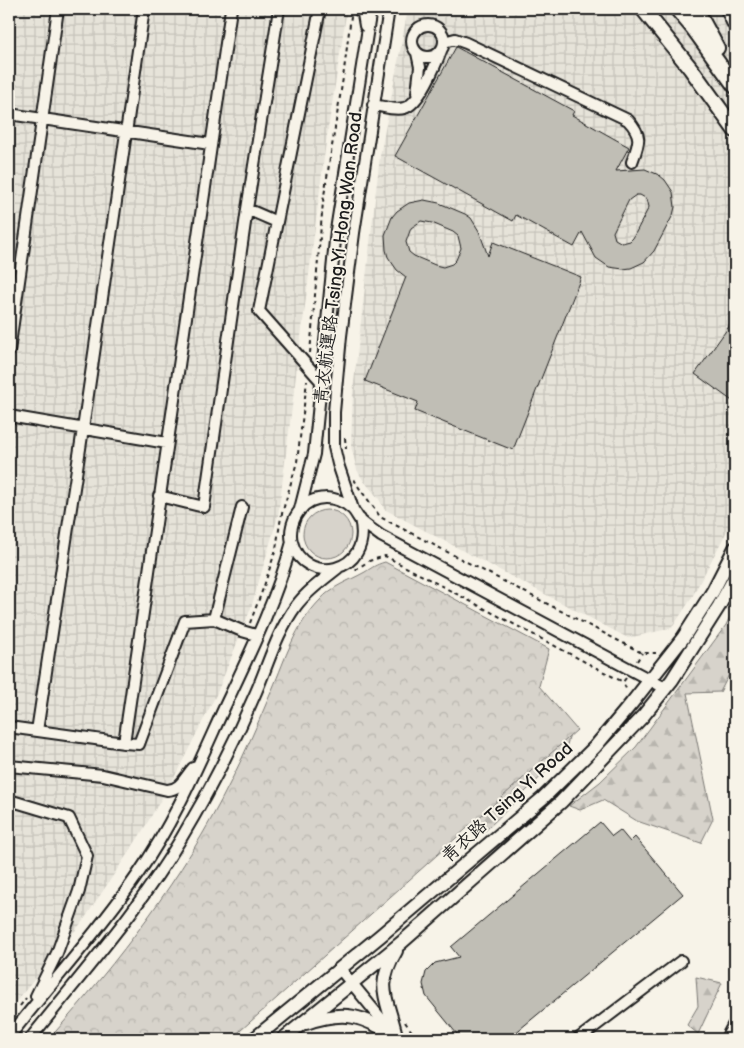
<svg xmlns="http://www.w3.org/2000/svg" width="744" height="1048" viewBox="0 0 744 1048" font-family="'Balsamiq Sans','LXGW WenKai TC',sans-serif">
  <defs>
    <pattern id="industrial-grid" width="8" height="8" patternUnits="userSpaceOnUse" patternTransform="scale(1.25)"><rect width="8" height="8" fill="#e6e3d9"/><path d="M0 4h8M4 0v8" fill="none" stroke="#c5c2ba"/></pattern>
    <pattern id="forest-firs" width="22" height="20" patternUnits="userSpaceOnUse" patternTransform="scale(1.25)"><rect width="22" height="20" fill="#d7d3cb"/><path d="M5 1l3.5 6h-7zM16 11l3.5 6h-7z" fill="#b8b5ae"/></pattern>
    <pattern id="park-crowns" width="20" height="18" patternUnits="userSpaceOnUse" patternTransform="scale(1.25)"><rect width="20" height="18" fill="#d7d3cb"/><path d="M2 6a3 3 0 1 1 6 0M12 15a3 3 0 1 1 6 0" fill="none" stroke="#b8b5ae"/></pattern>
  </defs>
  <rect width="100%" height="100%" fill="#f7f3e8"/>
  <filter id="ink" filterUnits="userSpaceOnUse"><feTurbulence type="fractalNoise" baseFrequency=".02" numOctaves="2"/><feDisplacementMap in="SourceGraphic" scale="10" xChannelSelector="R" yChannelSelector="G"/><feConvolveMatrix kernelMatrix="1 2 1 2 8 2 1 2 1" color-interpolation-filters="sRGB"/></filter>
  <g filter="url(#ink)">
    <path fill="url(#industrial-grid)" d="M9,9H347L326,142L278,516L251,608L217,693L175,776L140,835L83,921L9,1010Z
      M408,9H735V516L691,599L672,628L628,638L384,509L379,499L363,480L357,470L351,446L353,391L380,156Z"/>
    <path fill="#d7d3cb" stroke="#7a7874" d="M303 534a24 24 0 1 1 48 0a24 24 0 1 1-48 0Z"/>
    <path fill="url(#forest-firs)" stroke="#7a7874" d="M735,606V663L720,692L687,693L713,819L701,843L637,821L603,800L580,810L569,806L600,782L636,747L726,625Z
      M570,735L564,754L485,831L473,818Z
      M696,977L722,983L698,1034L687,1025L698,1006Z"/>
    <path fill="url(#park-crowns)" stroke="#7a7874" d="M385,562L549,649L539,686L577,730L231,1039H49C119,960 183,878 230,783C245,753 259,721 272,690C286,657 294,627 320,600C332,586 349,581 365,572C373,567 375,565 385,562Z"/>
    <path fill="#c0beb5" stroke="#1c1c1c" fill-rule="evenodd" d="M456,47L574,111L572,115L629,147L616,171L645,169L659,175L665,180L673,192L675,207L673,215L654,251L644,262L631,268L623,269L609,267L596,258L582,232L574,247L516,215L513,221L395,156ZM636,195H640L647,199L649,207L633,238L630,241L622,243L615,239L613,232L629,200Z
      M424,200L439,203L465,214L471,218L479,231L488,256L493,242L581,277L513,450L415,411L418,402L365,381L406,277L397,270L388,257L386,250L385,235L392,217L397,211L409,203ZM421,221L432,223L453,232L458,236L461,248L456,260L452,264L443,267L435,265L414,256L409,252L406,242L411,228Z
      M735,318V403L695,374Z
      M600,822L612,836L620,830L630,842L635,837L683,894L508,1039H461L426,996L423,984L426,972L435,963L459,957L451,947Z"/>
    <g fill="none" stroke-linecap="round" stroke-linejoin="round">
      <g stroke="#1c1c1c" stroke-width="14">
        <path id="minor" d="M358,9L363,14L365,26
          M412 41a16 16 0 1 1 32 0a16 16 0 1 1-32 0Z
          M444,42L455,39L466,43L628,120C643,136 639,143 632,162
          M417,53L420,67L417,93
          M373,105C382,106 395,111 404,108C419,105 436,64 441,51
          M9,114L210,144
          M247,209L277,222
          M9,351L58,9
          M320,380L259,311L320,9
          M9,416L167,443
          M159,496L204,507L247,209L279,9
          M242,507L214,619L242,631L256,635
          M300,509L314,454L336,230L371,9
          M353,509L338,464L334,447V412L341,336L354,233L389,9
          M360,519C374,575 303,586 292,542C289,531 293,518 300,510C313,494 336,495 351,508C355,511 357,516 360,520C366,526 375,531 381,536L665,688
          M9,727L124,743L231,9
          M37,731L83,429L144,9
          M124,743L139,744L185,621L214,619
          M9,766L103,775L167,790C180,790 185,777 193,768
          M9,800L69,818L87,856L79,891L57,953L36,996
          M340,969L392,1032
          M9,1037C52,982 99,931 138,874C175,821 198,765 225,706C250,653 277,598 292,542
          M30,1039C82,973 139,910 182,837C210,790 235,741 256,692C269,662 277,632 296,606C307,591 324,579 338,568
          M578,1039L681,961"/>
      </g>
      <g stroke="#1c1c1c" stroke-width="16">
        <path id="major" d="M306,1023C346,1009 361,1016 396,1036
          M396,1036C388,999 374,988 396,951
          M254,1039L380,936L543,798L595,747L631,704L683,638L713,591L735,548
          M283,1039L401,943L561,802L643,716L672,680L719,606L735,577"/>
      </g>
      <g stroke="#1c1c1c" stroke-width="18">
        <path id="highway" d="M643,9L691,69L735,130
          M677,9L693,28L735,86
          M696,9L717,48
          M728,9L735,24
          M728,1039L735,1026"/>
      </g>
      <path stroke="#1c1c1c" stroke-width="2" stroke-dasharray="4 4" stroke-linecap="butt" d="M310,353L323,202L343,78L351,16
        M345,438L346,449
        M354,479C361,493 372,503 380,517L642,653H656
        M355,570L369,561L385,556L623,682
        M250,623L264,586L276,549L281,517L297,462L307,381
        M637,661L642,653
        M626,678L623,682L627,691
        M735,757L733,812L735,840
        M20,1006L26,998
        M405,1022L417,1039"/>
      <use href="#minor" stroke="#f7f3e8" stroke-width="10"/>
      <use href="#major" stroke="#f7f3e8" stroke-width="12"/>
      <use href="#highway" stroke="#f7f3e8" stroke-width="14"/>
    </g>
  </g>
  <g text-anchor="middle" stroke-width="4" stroke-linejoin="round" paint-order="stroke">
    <g font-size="18" fill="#1c1c1c" stroke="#f7f3e8">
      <text transform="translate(338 258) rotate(-83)" y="6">青衣航運路 Tsing Yi Hong Wan Road</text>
      <text transform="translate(507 802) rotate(-42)" y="6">青衣路 Tsing Yi Road</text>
    </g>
  </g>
  <rect width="744" height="1048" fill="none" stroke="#f7f3e8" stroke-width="30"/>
  <rect x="15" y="15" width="714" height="1018" fill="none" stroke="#1c1c1c" stroke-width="2" filter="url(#ink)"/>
</svg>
